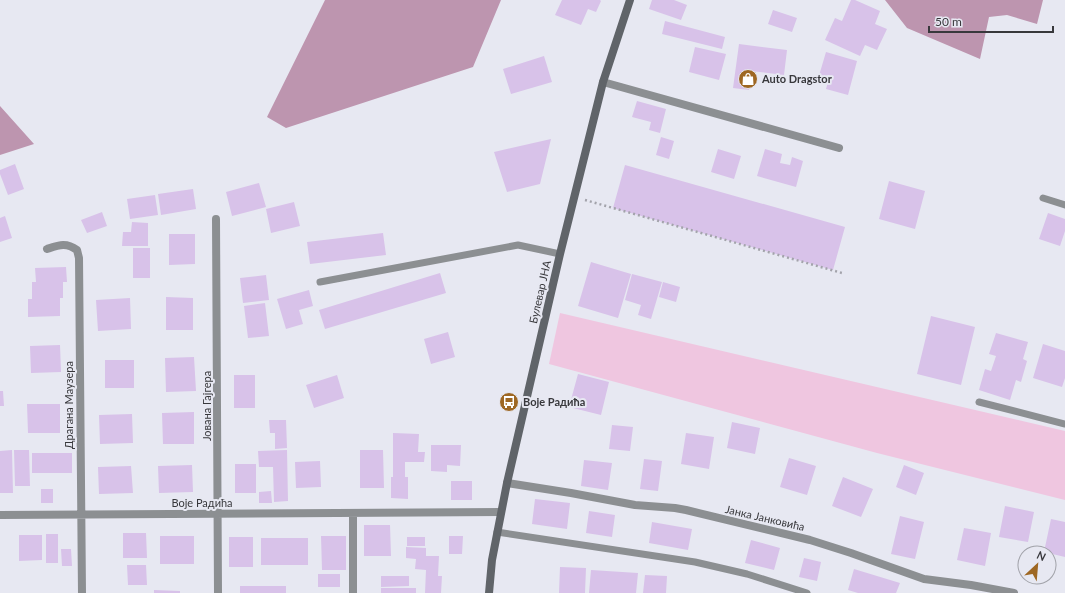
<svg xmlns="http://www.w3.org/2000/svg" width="1065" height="593" viewBox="0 0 1065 593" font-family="Lato,sans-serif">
  <rect width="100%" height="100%" fill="#e7e8f2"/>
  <path fill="#efc6e0" d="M560,313L1065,431V500L877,453L549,364Z"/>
  <path fill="#bd95af" d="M325,0H501L473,67L286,128L267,117Z
    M885,0H1043L1037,24L1007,15L989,17L980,59L907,28Z
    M0,106L34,144L0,155Z"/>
  <path fill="#d8c2e9" d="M562,0H600L601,1L596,12L588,9L581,25L555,15Z
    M652,0H674L687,5L681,20L649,9Z
    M851,0H855L880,11L875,24L887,29L877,50L865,45L860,56L825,40L835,18L842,21Z
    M773,10L797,18L792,32L768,24Z
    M665,21L725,37L722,49L662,34Z
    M739,44L787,50L784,75L751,71L749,90L733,88Z
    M695,47L726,54L719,80L689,72Z
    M826,52L857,61L848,95L826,89L828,82L818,79Z
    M544,56L552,82L511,94L503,69Z
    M637,101L666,109L660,133L649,130L651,122L632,117Z
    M661,137L674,141L669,159L656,155Z
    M551,139L540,184L507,192L494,152Z
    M718,149L741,156L734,179L711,172Z
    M765,149L782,154L780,163L790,165L792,157L803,161L796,187L757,176Z
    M15,164L24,189L8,195L0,174V170Z
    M625,165L845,227L833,270L613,208Z
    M889,181L925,191L915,229L879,219Z
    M259,183L266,207L232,216L226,192Z
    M193,189L196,209L161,215L158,194Z
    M155,195L158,215L130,219L127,199Z
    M294,202L300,226L271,233L266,209Z
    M102,212L107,226L87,233L81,220Z
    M1048,213L1065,219V231L1060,246L1039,239Z
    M5,216L12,238L0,242V218Z
    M132,222L148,223V246H122L123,232H131Z
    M383,233L386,255L310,264L307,242Z
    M169,234H195V264L169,265Z
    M133,248H150V278H133Z
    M591,262L631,274L618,318L578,306Z
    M66,267L67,282H63V298H60V316L28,317V299H32V282H36L35,268Z
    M440,273L446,293L325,329L319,310Z
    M632,274L662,282L651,319L638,315L641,305L625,300Z
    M266,275L269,300L243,303L240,278Z
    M663,282L680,287L676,302L659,297Z
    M309,290L313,306L299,310L303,324L286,329L277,299Z
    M166,297L193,298V330H166Z
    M130,298L131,329L98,331L96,300Z
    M265,303L269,336L248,338L244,306Z
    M931,316L975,327L961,385L917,374Z
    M448,332L455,357L431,364L424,339Z
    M996,333L1028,342L1023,359L1027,361L1021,382L1016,380L1010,400L979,390L985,369L991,371L996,356L989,354Z
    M1043,344L1065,351V378L1062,387L1033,378Z
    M60,345L61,372L31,373L30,346Z
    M194,357L196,391L166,392L165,358Z
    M105,360H134V388H105Z
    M578,374L609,382L601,415L569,407Z
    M234,375H255V408H234Z
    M337,375L344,398L314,408L306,385Z
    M0,391H3L4,406H0Z
    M27,404H60V433H28Z
    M194,412V444H163L162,413Z
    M132,414L133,443L100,444L99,415Z
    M269,420H286L287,448L275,449V433H270Z
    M732,422L760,428L755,454L727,448Z
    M612,425L633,427L630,451L609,449Z
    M393,433L419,434L418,452H425L424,462H405V477H408V499L391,498V477H393Z
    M686,433L714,437L709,469L681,464Z
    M431,445H461L460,466L447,465V472L431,471Z
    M12,450L13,493H0V451Z
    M14,450H29L30,486H15Z
    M287,450L288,501L274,502L273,467H259L258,451Z
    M360,450H383L384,488H360Z
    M32,453H72V473H32Z
    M789,458L816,466L807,495L780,487Z
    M644,459L662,461L658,491L640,489Z
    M584,460L612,463L608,490L581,486Z
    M320,461L321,487L296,488L295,462Z
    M235,464H256V493H235Z
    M192,465L193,492L159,493L158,466Z
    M904,465L924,473L916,495L896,487Z
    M131,466L133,493L99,494L98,467Z
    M843,477L873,489L861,517L832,506Z
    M451,481H472V500H451Z
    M41,489H53V503H41Z
    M271,491L272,503H259V492Z
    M535,499L570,503L567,529L532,524Z
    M1005,506L1034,512L1028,542L999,537Z
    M589,511L615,515L612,537L586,533Z
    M900,516L924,522L915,559L891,554Z
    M1051,519L1065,522V557L1044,552Z
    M652,522L692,529L688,550L649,543Z
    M364,525H390L391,556H364Z
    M964,528L991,533L985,566L957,560Z
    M123,533H146L147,558H123Z
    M46,534H58V563H46Z
    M19,535H42V560L19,561Z
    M160,536H194V564H160Z
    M321,536H346V570H322Z
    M449,536H463L462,554H449Z
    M229,537H253V567H229Z
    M407,537H425V546H407Z
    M261,538H308V565H261Z
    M751,540L780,548L774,570L745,563Z
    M406,547L426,548V556H439L438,576H442L441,593H425L426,570L415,569L416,559L406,558Z
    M61,549H71L72,566H62Z
    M804,558L821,562L817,581L799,577Z
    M127,565H146L147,585H128Z
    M560,567L586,568L585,593H559Z
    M854,569L900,583L896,593H858L848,590Z
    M591,570L638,573L636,593H589Z
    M318,574H340V587H318Z
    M645,575L667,576L666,593H643Z
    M381,576H409V586L381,587Z
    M240,586H286V593H240Z
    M381,588H416V593H381Z
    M154,590L180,591V593H154Z"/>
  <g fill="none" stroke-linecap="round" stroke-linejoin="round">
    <path stroke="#a3a3ab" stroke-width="2.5" stroke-dasharray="2 3" stroke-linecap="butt" d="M585,200L842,273"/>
    <path stroke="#8c8f92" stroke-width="7" d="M1043,198L1065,205
      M320,282L518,245L560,254
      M979,402L1065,424
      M497,532L695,562L747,574L807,593"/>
    <path stroke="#8c8f92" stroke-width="8" d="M603,82L839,148
      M216,219L218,593
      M47,249C59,245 66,242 77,250L79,258L82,593
      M507,483L571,493L635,505L675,508L686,510L810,540L851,553L924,579L971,585L1014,593
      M0,515L501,512
      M353,593V513"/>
    <path stroke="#606469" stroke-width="8" d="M489,593L492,560L507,483L560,254L603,82L630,0"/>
  </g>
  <defs>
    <g id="shop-disc" transform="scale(1)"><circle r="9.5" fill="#9e6723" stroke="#e7e8f2"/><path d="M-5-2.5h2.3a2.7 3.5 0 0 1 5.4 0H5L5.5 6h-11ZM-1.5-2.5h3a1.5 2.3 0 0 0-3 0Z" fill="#fff"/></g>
    <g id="bus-disc" transform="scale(1)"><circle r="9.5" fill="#9e6723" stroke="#e7e8f2"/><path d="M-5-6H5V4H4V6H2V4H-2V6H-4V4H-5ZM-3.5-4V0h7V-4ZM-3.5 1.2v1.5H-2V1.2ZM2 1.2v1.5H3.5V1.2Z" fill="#fff"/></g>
  </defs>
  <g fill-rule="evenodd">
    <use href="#shop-disc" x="748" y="79"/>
    <use href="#bus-disc" x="509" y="402"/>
  </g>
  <g text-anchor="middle" stroke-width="4" stroke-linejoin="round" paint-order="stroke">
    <g font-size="11" font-weight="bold" fill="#38383c" stroke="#e7e8f2" text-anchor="start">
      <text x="762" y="83">Auto Dragstor</text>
      <text x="523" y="406">Воје Радића</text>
    </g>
    <g font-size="11" fill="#38383c" stroke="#e7e8f2">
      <text transform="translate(540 292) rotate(-77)" y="4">Булевар ЈНА</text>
      <text transform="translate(69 405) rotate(-90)" y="4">Драгана Маузера</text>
      <text transform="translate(207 406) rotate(-90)" y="4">Јована Гајгера</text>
      <text x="202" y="507">Воје Радића</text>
      <text transform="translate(765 518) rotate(13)" y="4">Јанка Јанковића</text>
    </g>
  </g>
  <g transform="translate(1037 565) rotate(26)"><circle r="19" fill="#e7e8f2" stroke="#a1a2a9"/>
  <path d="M0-3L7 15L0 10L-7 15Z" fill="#9e6723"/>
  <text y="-6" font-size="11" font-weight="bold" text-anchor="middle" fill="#38383c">N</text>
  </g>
  <path d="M929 26v6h124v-6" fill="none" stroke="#38383c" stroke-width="2"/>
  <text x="935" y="26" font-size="12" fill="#38383c" stroke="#e7e8f2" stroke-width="3" paint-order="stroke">50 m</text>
</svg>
